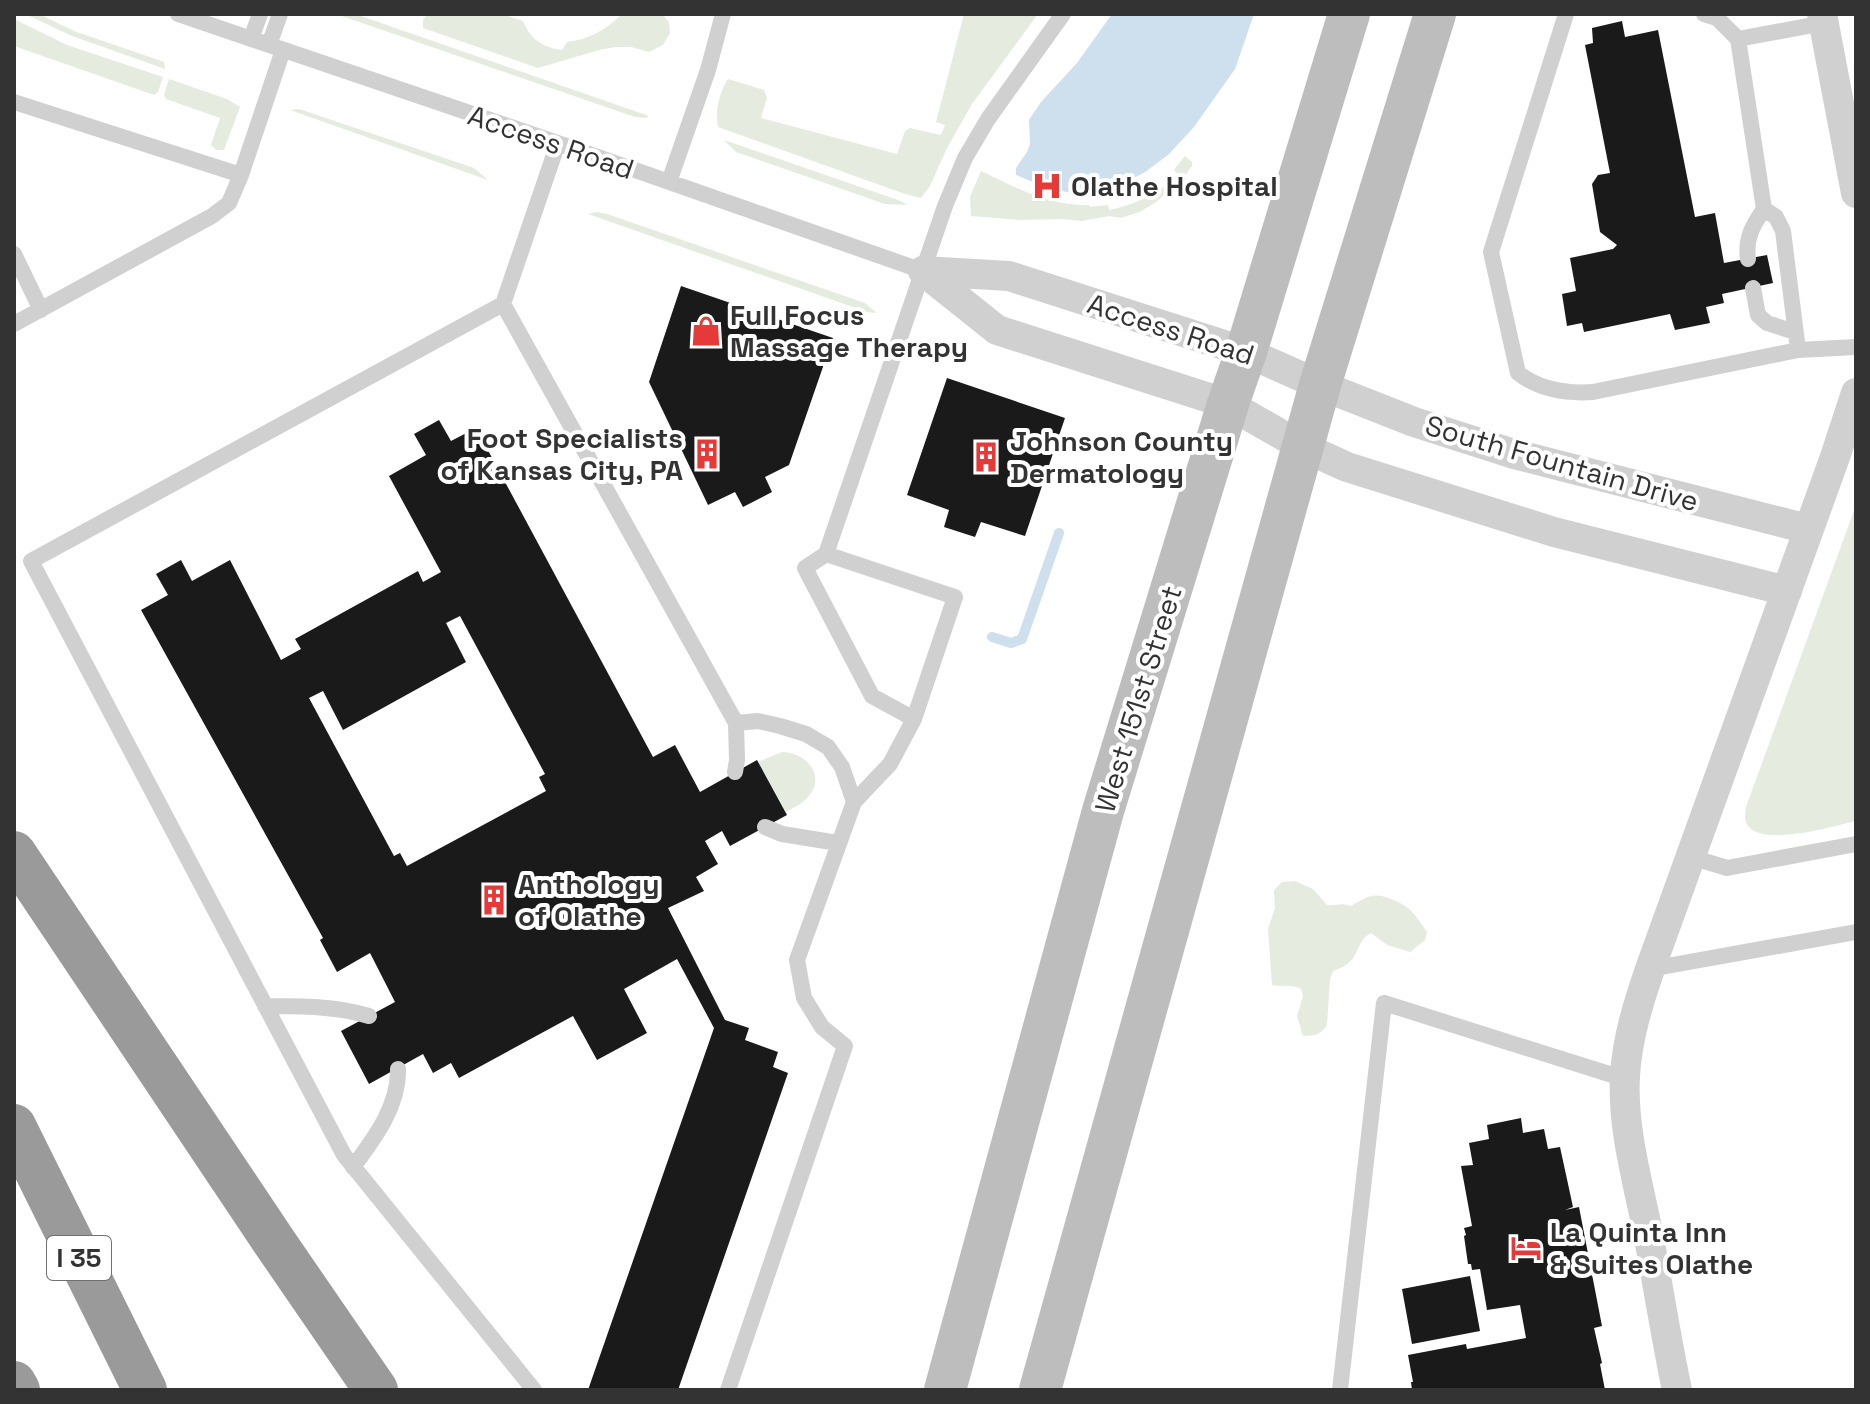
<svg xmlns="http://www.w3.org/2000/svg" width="1870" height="1404" viewBox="0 0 1870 1404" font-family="'Space Grotesk',sans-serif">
  <rect width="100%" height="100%" fill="#fff"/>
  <path fill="#e5ecdf" d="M25,14H39L74,31L164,62L165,69L72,36Z
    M336,14H355L649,116L646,118L635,117Z
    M428,14H501L523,21C531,40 542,47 562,50L567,42C588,40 607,29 622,14H662L669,22L670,33L663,45L649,52L631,47H616L599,50L538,68L423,28V20Z
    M964,14H1038L972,104L946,150L930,186L921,198L905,194L718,127C715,111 719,93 728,79L764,90L767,98L761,118L897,154L905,131L910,128L941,135L945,125L936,122Z
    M14,19L67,45L163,77L158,92L154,95L14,46Z
    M169,79L227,99L240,107L224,150H216L211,145L220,118L166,99L164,95Z
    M299,109L474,168L488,180L290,110Z
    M724,140L898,200L908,205L885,204L736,152Z
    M1185,156L1192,162V166L1181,181L1156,202L1140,212L1127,216L1121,218L1109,216L1082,221L1062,219L1020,220L971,216L970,197L981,171C1009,184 1039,201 1070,204C1076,205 1083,205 1089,205L1090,207L1108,205L1109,210C1135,205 1159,193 1178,174L1174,170Z
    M597,212L607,214L865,303L877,313L867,312L588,214Z
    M1856,505V821C1834,826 1764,847 1748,826C1744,821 1745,814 1746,807Z
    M782,752C806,752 827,776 808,797C802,804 793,808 786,812L758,762Z
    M1295,881L1313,889L1327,905C1337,906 1340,902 1351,906C1370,895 1373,892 1394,900C1412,908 1415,915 1427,932L1425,940L1410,952L1387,945L1371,933C1352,943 1364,961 1333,971L1330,979L1327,1025C1322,1034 1314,1036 1303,1036L1297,1016L1303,996L1301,989C1293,984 1281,987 1272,985L1268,929L1275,908L1274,890L1282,882Z"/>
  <path fill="#cedfee" d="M1112,14H1254L1235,69L1194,127L1168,155L1145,172L1113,189L1086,196L1048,188L1016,175V168L1027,152L1030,144L1029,120L1041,102L1077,63Z"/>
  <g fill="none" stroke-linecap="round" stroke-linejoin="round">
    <path stroke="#cedfee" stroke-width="10" d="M992,637L1011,643L1022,639L1059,533"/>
  </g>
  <path fill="#1a1a1a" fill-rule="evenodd" d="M1622,21L1625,37L1658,30L1695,217L1715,213L1724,263L1767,255L1773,283L1722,294L1724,303L1706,307L1710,323L1675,330L1670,314L1584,332L1582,323L1567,326L1562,294L1576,291L1570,258L1613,249L1617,245L1600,232L1592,184L1598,175L1610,173L1585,45L1593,43L1592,28Z
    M681,286L833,338L789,465L765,477L772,492L743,507L735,492L708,505L649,382Z
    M947,378L1065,418L1025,536L981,522L975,537L944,527L949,510L907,495Z
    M439,420L451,441L476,428L653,757L675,745L700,792L757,760L787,815L730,846L722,831L705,841L718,864L696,877L704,891L668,908L725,1020L749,1028L745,1040L778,1052L773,1067L788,1073L678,1390H588L714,1028L677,959L624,989L647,1033L597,1060L573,1016L459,1078L451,1063L433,1073L423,1054L369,1084L341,1031L395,1002L370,953L337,972L320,940L323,938L141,610L168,595L156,574L181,560L192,581L230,560L281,660L301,649L295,639L418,571L423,582L441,572L389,476L426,455L414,434ZM460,616L545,774L539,777L546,791L407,866L400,853L394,856L309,698L323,691L343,730L466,662L446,623Z
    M1521,1118L1523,1133L1544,1129L1548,1149L1560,1147L1573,1207L1565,1210L1579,1207L1602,1326L1594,1328L1602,1363L1600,1364L1605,1390H1412L1411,1382H1413L1408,1355L1466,1344L1467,1349L1526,1338L1520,1305L1487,1310L1480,1269L1472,1270L1471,1264H1468L1464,1236L1466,1235L1464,1228L1472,1226L1461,1166L1473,1165L1469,1143L1489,1139L1487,1125Z
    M1470,1276L1480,1331L1412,1344L1402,1289Z"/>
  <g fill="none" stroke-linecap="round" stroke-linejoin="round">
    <path stroke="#d0d0d0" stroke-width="16" d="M178,14L558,143L923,271
      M1566,14L1491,252L1518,373C1540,390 1565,394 1593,392L1798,350L1856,347
      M1704,14L1717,18L1738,39L1764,209L1776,217L1783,231L1798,350
      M251,39L260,14
      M1738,39L1824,23
      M269,45L280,14
      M14,102L241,175
      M669,182L708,70L723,14
      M14,254L41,310
      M1748,259C1745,238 1753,225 1764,209
      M1753,288L1758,315L1767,323L1795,332
      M503,304L736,723L758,721L780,726L806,734L828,747L842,767L854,802L797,960L804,998L822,1027L845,1046L728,1390
      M14,324L212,216L229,203L241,175L283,50
      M826,554L805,568L872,696L914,719L955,597L826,554L945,206L965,158L988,119L1063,14
      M735,772L737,760L736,723
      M854,802L890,764L914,719
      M765,827L782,834L838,843
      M1691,857L1727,868L1856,844
      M1650,969L1856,932
      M265,1006C301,1006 335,1006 369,1016
      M353,1167C374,1139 399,1106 398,1069
      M534,1390L344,1155L31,561L503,304L558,143
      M1340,1390L1384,1003L1625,1079"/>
    <path stroke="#d0d0d0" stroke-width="30" d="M1822,14L1856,193
      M923,271L997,330L1228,404L1303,447L1347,467L1554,532L1787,591
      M923,271L1009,276L1246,352L1320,385L1414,422L1514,454L1808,529
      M1677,1390C1666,1338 1658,1285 1648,1233C1638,1182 1622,1128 1625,1076C1627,1039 1638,1004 1650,969L1835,457L1856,393"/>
    <path stroke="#bdbdbd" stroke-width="42" d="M945,1390L1103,811L1228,404L1246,352L1349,14
      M1040,1390L1320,385L1435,14"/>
    <path stroke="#9a9a9a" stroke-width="44" d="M14,853L275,1243L376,1390
      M14,1126L145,1390
      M14,1383L18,1390"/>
  </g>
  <defs>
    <g id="hospital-bare" transform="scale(2.4)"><path d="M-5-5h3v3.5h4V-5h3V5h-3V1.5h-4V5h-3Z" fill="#e63a38" stroke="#fff" stroke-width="2.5" paint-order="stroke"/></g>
    <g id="shop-bare" transform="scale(2.4)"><path d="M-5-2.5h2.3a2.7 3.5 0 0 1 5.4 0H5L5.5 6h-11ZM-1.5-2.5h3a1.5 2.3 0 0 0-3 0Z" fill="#e63a38" stroke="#fff" stroke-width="2.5" paint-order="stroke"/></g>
    <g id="building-bare" transform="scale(2.4)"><path d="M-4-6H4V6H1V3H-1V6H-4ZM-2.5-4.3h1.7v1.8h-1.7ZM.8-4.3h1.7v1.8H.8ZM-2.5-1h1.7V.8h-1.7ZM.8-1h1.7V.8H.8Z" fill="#e63a38" stroke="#fff" stroke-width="2.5" paint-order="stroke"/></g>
    <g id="hotel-bare" transform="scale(2.4)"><path d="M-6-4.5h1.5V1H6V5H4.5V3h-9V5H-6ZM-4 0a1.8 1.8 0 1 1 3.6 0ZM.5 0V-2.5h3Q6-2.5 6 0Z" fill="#e63a38" stroke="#fff" stroke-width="2.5" paint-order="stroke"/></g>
  </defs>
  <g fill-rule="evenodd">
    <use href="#hospital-bare" x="1047" y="186"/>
    <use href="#shop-bare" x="706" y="331"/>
    <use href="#building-bare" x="707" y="454"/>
    <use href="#building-bare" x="986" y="457"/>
    <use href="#building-bare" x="494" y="900"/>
    <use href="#hotel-bare" x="1526" y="1248"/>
  </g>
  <g text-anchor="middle" stroke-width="8" stroke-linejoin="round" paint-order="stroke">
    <rect fill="#fff" stroke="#707070" stroke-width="2" x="47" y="1236" width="64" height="44" rx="6"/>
    <g font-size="26" font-weight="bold" fill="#333">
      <text x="79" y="1267">I 35</text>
    </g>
    <g font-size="28" fill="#333" stroke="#fff">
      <text transform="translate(551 142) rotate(19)" y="10">Access Road</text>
      <text transform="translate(1171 329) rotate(18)" y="10">Access Road</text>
      <text transform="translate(1562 463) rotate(16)" y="10">South Fountain Drive</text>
      <text transform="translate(1138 699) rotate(-73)" y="10">West 151st Street</text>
    </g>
    <g font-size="28" font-weight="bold" fill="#333" stroke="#fff" text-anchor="start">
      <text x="1071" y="196">Olathe Hospital</text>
      <text x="730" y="325">Full Focus<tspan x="730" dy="32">Massage Therapy</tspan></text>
      <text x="683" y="448" text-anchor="end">Foot Specialists<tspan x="683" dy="32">of Kansas City, PA</tspan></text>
      <text x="1010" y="451">Johnson County<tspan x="1010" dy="32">Dermatology</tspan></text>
      <text x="518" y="894">Anthology<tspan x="518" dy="32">of Olathe</tspan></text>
      <text x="1550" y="1242">La Quinta Inn<tspan x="1550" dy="32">&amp; Suites Olathe</tspan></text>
    </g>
  </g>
  <rect width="1870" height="1404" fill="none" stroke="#333333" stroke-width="32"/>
</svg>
